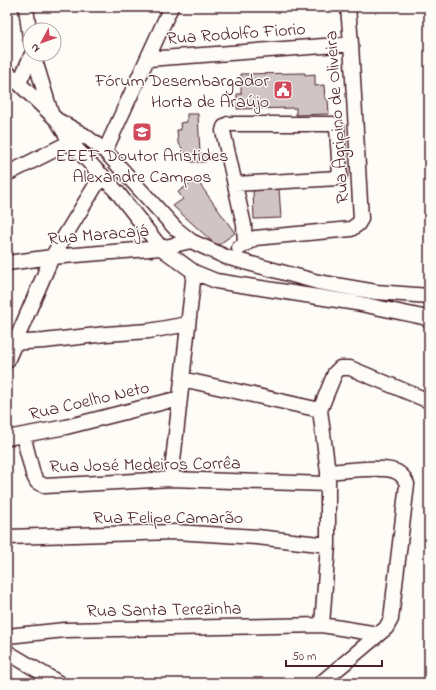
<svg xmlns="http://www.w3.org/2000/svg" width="436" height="690" viewBox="0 0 436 690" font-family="'Indie Flower',sans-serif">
  <rect width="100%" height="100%" fill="#fdfcf7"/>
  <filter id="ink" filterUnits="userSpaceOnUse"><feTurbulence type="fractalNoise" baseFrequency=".025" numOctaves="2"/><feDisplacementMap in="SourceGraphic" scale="8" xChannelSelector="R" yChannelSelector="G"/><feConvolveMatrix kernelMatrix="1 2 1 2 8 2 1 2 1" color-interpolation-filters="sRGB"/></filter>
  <g filter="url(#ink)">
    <path fill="#d0c5c4" stroke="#4a1f2b" d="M305,73V75L315,74V86L324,85L325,99H328L329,114L296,115V108L237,109V94H241V74Z
      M187,114H198L200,154L210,153L205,162H191L178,142L177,130H181L180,123L187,122Z
      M196,179L235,233L217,246L173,206L183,199L178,192Z
      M279,189L281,218L254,219L253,190Z"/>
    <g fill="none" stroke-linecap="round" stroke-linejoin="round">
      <g stroke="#4a1f2b" stroke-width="17">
        <path id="minor" d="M26,7L30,38
          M33,54L51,113
          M148,59L351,44
          M7,72L57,120L71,143L118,193L161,248L194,272L216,281L356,303L423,317L429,320
          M19,83L32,54
          M59,121L84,135L105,151L175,228L191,241L226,257L318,282L376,292L429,296
          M105,151L171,7
          M7,174L78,138
          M235,184L338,178L340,175L337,128L333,124H228L224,127L223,131L244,225L245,243
          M239,248L255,238L351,229L358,224L361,219L351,44L348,7
          M7,263L52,257L161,248L191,241
          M7,343L44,341L106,334L149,331L188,324
          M7,361L52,257L102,175
          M182,379L320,410
          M23,435L33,474L37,482L45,486L171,479L327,484
          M7,438L66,427L180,398
          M171,479L194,272
          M7,537L175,532L257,537L328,545
          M322,625L328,545V472L320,410L335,373L340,368H350L429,401
          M7,636L65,630L322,625L378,634
          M7,652L59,683
          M321,683L386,628L391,619L407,484C405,479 403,475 397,472C386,465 342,471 328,472"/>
      </g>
      <use href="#minor" stroke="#fdfcf7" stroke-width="14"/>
    </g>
  </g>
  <defs>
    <g id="civic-square" transform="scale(1)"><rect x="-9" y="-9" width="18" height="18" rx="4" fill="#d1495b" stroke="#fdfcf7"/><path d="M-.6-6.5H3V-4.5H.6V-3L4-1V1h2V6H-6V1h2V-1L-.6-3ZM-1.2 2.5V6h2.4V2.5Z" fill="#fff"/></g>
    <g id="school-square" transform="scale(1)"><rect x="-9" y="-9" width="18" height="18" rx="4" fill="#d1495b" stroke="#fdfcf7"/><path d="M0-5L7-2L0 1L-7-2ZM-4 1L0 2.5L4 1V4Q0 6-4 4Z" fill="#fff"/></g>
  </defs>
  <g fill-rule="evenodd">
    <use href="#civic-square" x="283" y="90"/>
    <use href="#school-square" x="142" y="132"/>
  </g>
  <g text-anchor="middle" stroke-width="3" stroke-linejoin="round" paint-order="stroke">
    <g font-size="18" fill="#4a1f2b" stroke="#fdfcf7">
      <text transform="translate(236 33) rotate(-4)" y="6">Rua Rodolfo Fiorio</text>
      <text transform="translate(336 117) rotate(-94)" y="6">Rua Agripino de Oliveira</text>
      <text transform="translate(98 234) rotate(-5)" y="6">Rua Maracajá</text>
      <text transform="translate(89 400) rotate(-13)" y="6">Rua Coelho Neto</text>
      <text transform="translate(145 464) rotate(-1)" y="6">Rua José Medeiros Corrêa</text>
      <text x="168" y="523">Rua Felipe Camarão</text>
      <text transform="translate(164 609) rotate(-1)" y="6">Rua Santa Terezinha</text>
    </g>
    <g font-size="18" fill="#4a1f2b" stroke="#fdfcf7" text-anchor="end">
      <text x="269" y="86">Fórum Desembargador<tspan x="269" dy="21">Horta de Araújo</tspan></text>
      <text x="142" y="161" text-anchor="middle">EEEF Doutor Aristides<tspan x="142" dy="21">Alexandre Campos</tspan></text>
    </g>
  </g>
  <rect width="436" height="690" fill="none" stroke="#fdfcf7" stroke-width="24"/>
  <rect x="12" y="12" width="412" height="666" fill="none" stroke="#4a1f2b" stroke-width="1.5" filter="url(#ink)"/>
  <g transform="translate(42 42) rotate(229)"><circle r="19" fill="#fdfcf7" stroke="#b5a4a5"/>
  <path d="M0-3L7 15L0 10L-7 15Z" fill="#d1495b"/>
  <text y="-6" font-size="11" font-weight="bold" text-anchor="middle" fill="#4a1f2b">N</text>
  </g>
  <path d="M286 660v6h96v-6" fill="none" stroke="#4a1f2b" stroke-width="2"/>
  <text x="292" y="660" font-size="12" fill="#4a1f2b" stroke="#fdfcf7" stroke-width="3" paint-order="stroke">50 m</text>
</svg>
